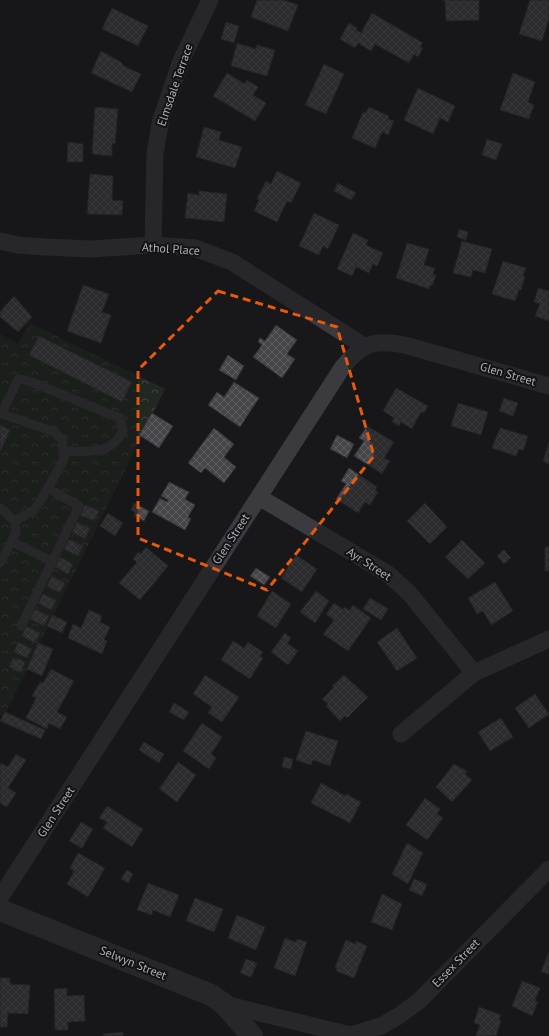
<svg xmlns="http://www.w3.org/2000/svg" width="549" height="1036" viewBox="0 0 549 1036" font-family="'PT Sans',sans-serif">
  <defs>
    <pattern id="park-crowns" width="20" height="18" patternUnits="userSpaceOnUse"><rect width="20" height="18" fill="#212821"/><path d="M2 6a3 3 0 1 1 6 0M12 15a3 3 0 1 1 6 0" fill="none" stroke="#3f453f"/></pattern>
    <pattern id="building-cross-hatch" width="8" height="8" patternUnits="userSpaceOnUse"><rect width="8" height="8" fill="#45454a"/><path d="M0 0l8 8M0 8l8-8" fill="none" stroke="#5d5d62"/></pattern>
  </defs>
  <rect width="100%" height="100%" fill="#18181a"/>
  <path fill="url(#park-crowns)" d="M30,323L165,389L4,716L0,715V334L18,344Z"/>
  <path fill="url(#building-cross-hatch)" stroke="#323236" d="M257,0H284L298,5L288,31L251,17Z
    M442,0H479V20L446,21L445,1Z
    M530,0H549V18L542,41L519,34Z
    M112,8L148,26L138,46L102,29Z
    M372,13L423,43L420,46L423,48L418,57L414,54L409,63L375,44L371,51L358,43L355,48L340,39L349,23L357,28L356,30L361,33Z
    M226,22L239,26L234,43L221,39Z
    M237,43L256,49L257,45L275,50L267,76L231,66Z
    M101,51L121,62L124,66L141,74L132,92L91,73Z
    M324,64L344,74L326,114L305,105Z
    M227,73L245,84L247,80L258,87L253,95L266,103L255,121L213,96Z
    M513,73L535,82L528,102L534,105L529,119L500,110Z
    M418,88L455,106L448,122L440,118L433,134L404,120Z
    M95,107L118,109L115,144L112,143V156L92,154Z
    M369,107L389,116L388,119L394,121L388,135L382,132L375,148L352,138L363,112L366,113Z
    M204,127L221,132L219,140L242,147L235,168L196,157Z
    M487,139L502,144L496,160L482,155Z
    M68,142L83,144V162H67Z
    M277,171L301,183L291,203L287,201L277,222L254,211L259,200L257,199L266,181L271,184Z
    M90,174L113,176L112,200L123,201L122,215L87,214Z
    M338,183L356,193L351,200L334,191Z
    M199,191L227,194L224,222L185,218L188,193L199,195Z
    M314,213L339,225L328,249L323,246L319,255L299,246Z
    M459,229L468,232L466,240L457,237Z
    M353,233L368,240L366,245L383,253L377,266L373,264L369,273L356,267L352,276L337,269Z
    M462,241L492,249L485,273L473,270L471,277L453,273Z
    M407,243L429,249L424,265L435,268L433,274L436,275L432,286L430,285L429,289L396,278Z
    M503,261L526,268L523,276L525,277L521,290L519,289L515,301L492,294Z
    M83,285L109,294L102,312L111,315L101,343L67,331Z
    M538,288L549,291V321L535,316L540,304L534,302Z
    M14,296L32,317L18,332L0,317V312Z
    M276,325L297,340L287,354L295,359L282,378L253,357L262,345L258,342L260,338L265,341Z
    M39,336L132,382L122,402L29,355Z
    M228,355L244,366L236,380L219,370Z
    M234,382L259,398L240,427L208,405L217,392L224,397Z
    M396,388L428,406L424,413L421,412L412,429L401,422L399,426L392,422L394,418L383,411Z
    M504,398L518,403L513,416L499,411Z
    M458,403L488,412L481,435L451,426Z
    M152,413L173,426L159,448L139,435Z
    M0,425L10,430L0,452Z
    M367,426L394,442L384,458L390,461L382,474L354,456L364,441L359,438Z
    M214,428L234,444L224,457L236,467L224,483L205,468L201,473L188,463Z
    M500,428L528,436L523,451L519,449L516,456L492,448Z
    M337,435L354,444L347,458L330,449Z
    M549,442V464L543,461Z
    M349,468L377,487L375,490L378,492L370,505L365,502L358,513L336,499L346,484L341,481Z
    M169,482L189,492L185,499L195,505L188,517L191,519L185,530L152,512L160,498L167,502L168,500L161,496Z
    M134,503L149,511L144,521L134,516L135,512L131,510Z
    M425,503L447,527L430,544L407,521Z
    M85,505L99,511L94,521L80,515Z
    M108,513L123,523L115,536L100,526Z
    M77,522L90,529L85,539L72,532Z
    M69,539L83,546L78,556L64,549Z
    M462,540L485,563L468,579L445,557Z
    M146,547L168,566L140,600L119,583L137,562L133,559L138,552L141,554Z
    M545,547H549V571H545Z
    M504,550L511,558L504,564L497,556Z
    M296,555L317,569L302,592L281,578Z
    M60,557L73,564L68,574L55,567Z
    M256,568L270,577L264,585L250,576Z
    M52,576L65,583L60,593L47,586Z
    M495,582L513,611L491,625L483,611L477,614L468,598Z
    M272,591L291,604L276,628L257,616Z
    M316,591L329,601L315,623L300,612Z
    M43,594L56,600L51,610L38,603Z
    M370,598L388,609L381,620L363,609Z
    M334,603L343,609L345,607L350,610L353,605L371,618L348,651L323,634L334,620L326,614Z
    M35,609L49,616L44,626L30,619Z
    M89,610L102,616L100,622L110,627L104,640L107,641L102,654L68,638L73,624L81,628Z
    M52,615L67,622L62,633L47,626Z
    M26,626L40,633L35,643L22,636Z
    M397,628L417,658L397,671L377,642Z
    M285,633L291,638L287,643L298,651L288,665L271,652Z
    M233,641L244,648L248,642L263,652L260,656L263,658L250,679L221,660Z
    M18,642L32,649L27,658L14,652Z
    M38,643L53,649L42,676L27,669Z
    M13,658L17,660V658L25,662L21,673L12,669L13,668L9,667Z
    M51,669L74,681L57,712L67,717L60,729L49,723L47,729L26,718L36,698L32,696L40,682L43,683Z
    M205,675L239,697L222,722L208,713L212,707L193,694Z
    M344,675L368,697L347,718L345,716L340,721L326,706L328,704L322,699L334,687L332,686Z
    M535,694L549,714L529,728L515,708Z
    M174,703L189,712L184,720L169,712Z
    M5,712L45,730L41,739L0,721Z
    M501,718L513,737L490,751L478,732Z
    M202,723L222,737L211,754L216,758L209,769L183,751Z
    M306,731L338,741L330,766L313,760L311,765L296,760Z
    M144,742L164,754L159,763L139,750Z
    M16,754L26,760L8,788L16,793L7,807L0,803V765L1,763L8,767Z
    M284,757L293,759L291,769L282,767Z
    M178,762L196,775L177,802L159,789Z
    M454,764L467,771L465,774L472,780L452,802L436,787Z
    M321,783L345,796L346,794L361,802L350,823L311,803Z
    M425,798L440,809L437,814L443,818L427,840L406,825Z
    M107,806L143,829L132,847L103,828L107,822L99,818Z
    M81,822L93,829L82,848L69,841Z
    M407,843L423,853L408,884L392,874Z
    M78,853L105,868L88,897L67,884L74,871L70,868Z
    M127,870L133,874L128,883L121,879Z
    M414,879L427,884L422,896L409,890Z
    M148,883L179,895L170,917L153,910L152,915L137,910Z
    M382,894L402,904L392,930L371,922Z
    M195,898L223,909L214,932L186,921Z
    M237,915L265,927L256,950L228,938Z
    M285,938L296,942L297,939L307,942L295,976L274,968Z
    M346,940L355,944L356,941L367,946L354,978L336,971L337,968L335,967Z
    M549,952V974L541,972Z
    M246,959L257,963L251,977L240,973Z
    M0,978H10V984L30,985L28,1014L8,1013L7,1027H0Z
    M522,981L540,988L535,1001L538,1002L532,1016L512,1006Z
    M67,988V996L84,995L85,1021L68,1022V1030H55L54,989Z
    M479,1007L501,1015L499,1020L501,1021L496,1036L492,1035V1036H476L480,1025L474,1023Z
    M123,1032V1036H103V1034Z"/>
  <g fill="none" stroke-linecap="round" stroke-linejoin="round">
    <path stroke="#3a3a3f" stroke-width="9" d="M0,413L54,432L62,439L64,459L41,500L34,510L15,521
      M2,413L18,379L26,380L120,418L123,431C111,456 87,451 63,451
      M0,508L15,521L16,533L0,563
      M12,542L52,561
      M21,626L79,506L48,488"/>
    <path stroke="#3a3a3f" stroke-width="17" d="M0,241L18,245L46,247L91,249L153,245L195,248L232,262L364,346
      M153,245L155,153L161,119L181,61L210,0
      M259,497L388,574L410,594L474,673L401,734
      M474,673L549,639
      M0,898L342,368C362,343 374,339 405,345L549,386
      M224,1004L350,1035
      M348,1036L381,1026L397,1017L419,1001L549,869"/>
    <path stroke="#3a3a3f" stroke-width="22" d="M0,910L211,995L224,1004L252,1036"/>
  </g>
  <path d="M0 0H549V1036H0ZM218,291L337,327L374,456L267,590L138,538V370Z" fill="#18181a" fill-opacity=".55" fill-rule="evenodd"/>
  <path fill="none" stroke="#e8590c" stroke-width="3" stroke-dasharray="8 5" stroke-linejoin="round" d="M218,291L337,327L374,456L267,590L138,538V370Z"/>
  <g text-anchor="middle" stroke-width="4" stroke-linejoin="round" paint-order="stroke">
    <g font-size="12" fill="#acafb9" stroke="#131315">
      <text transform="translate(175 85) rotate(-71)" y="4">Elmsdale Terrace</text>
      <text transform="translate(171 249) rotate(4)" y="4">Athol Place</text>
      <text transform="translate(508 374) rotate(16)" y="4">Glen Street</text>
      <text transform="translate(231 539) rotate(-57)" y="4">Glen Street</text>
      <text transform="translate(369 564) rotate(33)" y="4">Ayr Street</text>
      <text transform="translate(56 812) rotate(-57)" y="4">Glen Street</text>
      <text transform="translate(133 963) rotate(22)" y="4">Selwyn Street</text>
      <text transform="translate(456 963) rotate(-46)" y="4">Essex Street</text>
    </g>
  </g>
</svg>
